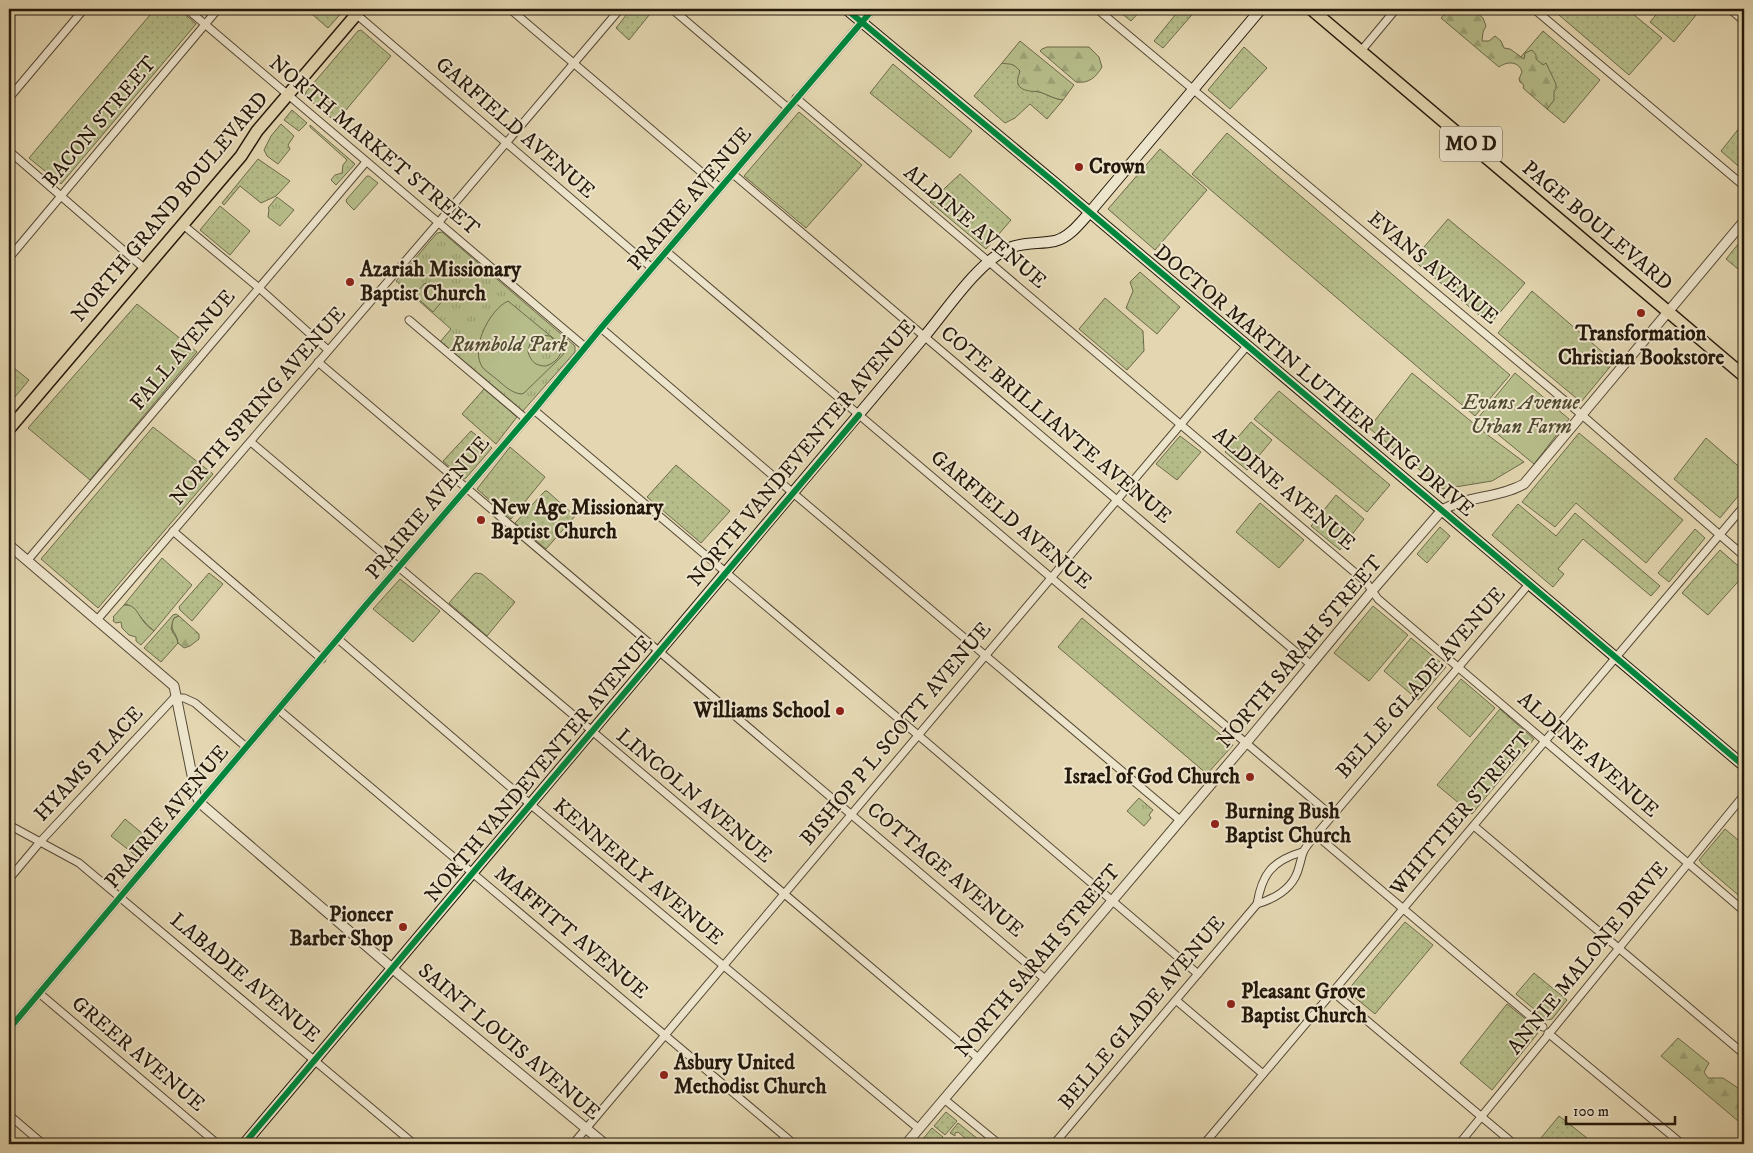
<svg xmlns="http://www.w3.org/2000/svg" width="1753" height="1153" font-family="'IM FELL DW Pica',serif">
	<defs>
		<pattern id="grass-dots" width="8" height="8" patternUnits="userSpaceOnUse" patternTransform="scale(1.25)"><rect width="8" height="8" fill="#b6bd8a"/><path d="M2 2h.1M6 6h.1" fill="none" stroke="#9ca276" stroke-width="1.8" stroke-linecap="round"/></pattern>
		<pattern id="forest-firs" width="22" height="20" patternUnits="userSpaceOnUse" patternTransform="scale(1.25)"><rect width="22" height="20" fill="#b6bd8a"/><path d="M5 1l3.5 6h-7zM16 11l3.5 6h-7z" fill="#9ca276"/></pattern>
		<pattern id="park-tufts" width="24" height="20" patternUnits="userSpaceOnUse" patternTransform="scale(1.25)"><rect width="24" height="20" fill="#b6bd8a"/><path d="M3 7l-1-3M5 7V3M7 7l1-3M15 17l-1-3M17 17v-4M19 17l1-3" fill="none" stroke="#9ca276"/></pattern>
	</defs>
	<rect width="100%" height="100%" fill="#e3d6b0"/>
	<filter id="stains"><feTurbulence type="fractalNoise" baseFrequency=".004" numOctaves="4"/><feColorMatrix values="0 0 0 0 .2 0 0 0 0 .09 0 0 0 0 .02 0 0 0 .5 -.17"/></filter>
	<radialGradient id="worn" r=".72"><stop offset=".6" stop-color="#630" stop-opacity="0"/><stop offset="1" stop-color="#630" stop-opacity=".3"/></radialGradient>
	<g fill="url(#grass-dots)" stroke="#6d6a4a">
		<polygon points="155,9 179,9 196,24 61,184 29,158"/>
		<polygon points="306,9 345,9 328,28"/>
		<polygon points="631,9 654,9 629,40 616,28"/>
		<polygon points="1116,9 1142,9 1131,21"/>
		<polygon points="1180,9 1197,9 1163,48 1154,41"/>
		<polygon points="1552,9 1627,9 1662,38 1629,75"/>
		<polygon points="1661,9 1701,9 1674,42 1650,22"/>
		<polygon points="361,30 391,56 336,122 305,96 306,92 358,31"/>
		<polygon points="1543,31 1600,80 1564,123 1547,109 1520,58"/>
		<polygon points="1244,47 1267,68 1230,109 1208,90"/>
		<path d="M1008 62 1015 66 1020 71 1018 85C1026 91 1034 90 1043 93 1050 96 1055 99 1063 100L1047 119 1030 104 1015 118 1005 123 974 96 1002 63Z"/>
		<polygon points="893,64 972,131 950,158 870,93"/>
		<polygon points="292,110 307,123 299,131 284,120"/>
		<polygon points="799,112 862,165 806,228 744,176"/>
		<polygon points="1744,122 1744,171 1721,151"/>
		<polygon points="281,124 294,136 288,145 290,149 278,164 267,156 264,150 271,136"/>
		<polygon points="310,125 355,164 336,185 331,180 335,175 342,173 343,165 347,160 310,127"/>
		<polygon points="1227,133 1510,375 1475,416 1192,174"/>
		<polygon points="1160,149 1207,190 1155,250 1108,209"/>
		<polygon points="258,159 290,181 276,196 261,203 240,186 224,205 222,203"/>
		<polygon points="960,174 1011,220 986,249 930,202"/>
		<polygon points="220,206 250,231 230,255 200,230"/>
		<polygon points="1448,219 1525,283 1490,324 1413,260"/>
		<polygon points="1744,237 1744,274 1726,259"/>
		<polygon points="1140,272 1180,307 1157,334 1126,308 1133,291 1130,282"/>
		<polygon points="1532,291 1614,362 1581,402 1498,333"/>
		<polygon points="1105,298 1143,331 1144,351 1127,370 1079,329"/>
		<polygon points="137,304 197,352 90,480 28,428"/>
		<polygon points="9,364 29,380 9,404"/>
		<polygon points="1412,373 1489,436 1524,462 1492,481 1443,489 1369,428"/>
		<polygon points="484,389 517,417 496,444 462,414"/>
		<polygon points="1279,391 1390,485 1367,512 1254,419"/>
		<polygon points="1251,422 1272,440 1247,470 1225,452"/>
		<polygon points="153,427 213,474 98,608 41,559"/>
		<polygon points="471,431 492,448 466,478 464,479 443,461"/>
		<polygon points="1579,433 1683,520 1646,563 1576,503 1555,527 1522,502"/>
		<polygon points="1180,436 1201,452 1177,480 1156,464"/>
		<polygon points="1706,438 1744,471 1744,489 1720,518 1674,479"/>
		<polygon points="510,447 545,477 511,519 477,489"/>
		<polygon points="676,465 730,511 701,543 647,497"/>
		<polygon points="545,491 547,491 575,516 546,549 515,523"/>
		<polygon points="1336,495 1364,519 1340,550 1311,526"/>
		<polygon points="1260,503 1304,540 1279,568 1236,532"/>
		<polygon points="1518,504 1556,536 1575,513 1660,586 1651,596 1583,539 1558,569 1564,574 1553,587 1492,535"/>
		<polygon points="1440,527 1450,536 1427,563 1417,554"/>
		<polygon points="1695,529 1705,538 1669,582 1658,573"/>
		<polygon points="1720,550 1744,571 1744,575 1708,615 1682,593"/>
		<path d="M162 558 192 585 154 631C143 622 139 613 127 604L124 605Z"/>
		<polygon points="209,573 223,584 192,621 180,610 179,607"/>
		<polygon points="476,573 482,574 515,602 487,636 449,603 474,574"/>
		<polygon points="400,579 440,611 413,642 373,609"/>
		<polygon points="1373,606 1408,635 1369,681 1334,653"/>
		<polygon points="176,614 179,616 174,618 171,629 177,639 178,643 161,662 144,648 173,615"/>
		<polygon points="1082,618 1233,745 1207,774 1058,647"/>
		<polygon points="1411,638 1446,667 1418,700 1384,671"/>
		<polygon points="1461,679 1495,708 1470,737 1437,708"/>
		<polygon points="1500,709 1534,739 1472,814 1437,785"/>
		<polygon points="1725,829 1744,845 1744,900 1702,864 1699,860"/>
		<polygon points="1405,922 1433,945 1375,1014 1347,991"/>
		<polygon points="1534,973 1567,1000 1552,1019 1547,1020 1516,994"/>
		<polygon points="1507,1004 1539,1030 1537,1032 1538,1033 1492,1090 1460,1063"/>
		<polygon points="946,1112 957,1121 945,1135 934,1126"/>
		<polygon points="1559,1116 1587,1138 1583,1144 1536,1144"/>
		<polygon points="958,1123 984,1144 972,1144 958,1132 955,1133 955,1136 950,1133"/>
		<polygon points="932,1128 943,1137 939,1142 943,1144 928,1144 922,1140"/>
	</g>
	<g fill="url(#forest-firs)" stroke="#6d6a4a">
		<path d="M1458 9 1467 10 1472 9 1483 18 1486 26 1483 32 1482 41H1489L1495 36 1501 41 1504 48 1510 49 1524 59 1525 53 1532 50 1536 55V59L1543 65 1546 63 1556 84V89L1554 91V100L1548 108 1547 109 1523 88 1524 85 1520 82 1519 79 1522 72C1519 61 1507 61 1499 67L1441 18C1445 12 1453 14 1458 9Z"/>
		<path d="M1020 41 1074 85 1063 100C1054 99 1048 95 1040 92 1034 91 1025 92 1020 87 1016 83 1018 77 1020 71 1012 62 1011 65 1002 63Z"/>
		<path d="M1047 47H1089L1099 57 1102 67C1096 77 1089 84 1076 82L1040 51 1042 49Z"/>
		<path d="M179 616 199 634V639L190 646 184 648 178 643C177 631 168 632 174 618Z"/>
		<polygon points="1678,1038 1709,1063 1704,1072 1708,1078 1723,1078 1738,1088 1744,1096 1744,1126 1661,1056"/>
	</g>
	<g fill="url(#park-tufts)" stroke="#6d6a4a">
		<polygon points="277,197 294,210 280,226 268,217 269,209 268,208"/>
		<polygon points="442,232 575,346 575,352 522,412 440,342 451,329 396,281 437,233"/>
		<polygon points="1139,798 1153,810 1149,815 1151,818 1144,826 1127,811"/>
	</g>
	<g fill="#b6bd8a" stroke="#6d6a4a" fill-rule="evenodd">
		<polygon points="367,176 369,176 378,183 354,210 347,203 346,200"/>
		<polygon points="425,283 444,299 433,312 414,295"/>
		<path d="M508 301 564 347V353L561 357 524 393 521 394C513 393 507 388 501 383 496 378 488 373 483 368 469 350 489 310 508 301ZM540 335 550 336 561 348C562 357 554 363 546 366 536 366 531 362 528 352 529 344 532 338 540 335Z"/>
		<polygon points="1515,373 1569,419 1534,464 1478,418"/>
		<path d="M124 605C136 604 138 615 144 622 147 626 150 628 154 631L141 645 136 641V637L129 635 122 628 121 622 116 623 113 621 114 618 113 617Z"/>
		<polygon points="125,819 154,843 140,859 111,836"/>
	</g>
	<g fill="none" stroke-linecap="round" stroke-linejoin="round">
		<defs>
			<g id="minor">
				<polyline points="187,9 585,347"/>
				<polyline points="510,9 720,188"/>
				<polyline points="672,9 788,108"/>
				<polyline points="1097,9 1582,415 1744,556"/>
				<polyline points="1534,9 1744,186"/>
				<polyline points="1730,9 1744,21"/>
				<polyline points="356,14 652,268"/>
				<polyline points="1361,51 1396,9"/>
				<polyline points="9,98 84,9"/>
				<polyline points="796,98 1366,582 1378,599 1744,911"/>
				<polyline points="9,151 145,269"/>
				<polyline points="733,174 1310,664"/>
				<polyline points="182,224 259,288 328,350"/>
				<polyline points="667,252 1331,815"/>
				<polyline points="9,258 218,9"/>
				<polyline points="409,320 526,419"/>
				<polyline points="601,328 793,493 1181,821"/>
				<polyline points="318,362 1045,979"/>
				<polyline points="534,410 918,735 1198,974"/>
				<polyline points="251,442 978,1058"/>
				<polyline points="173,531 322,659"/>
				<polyline points="27,561 366,162"/>
				<polyline points="97,620 438,223 620,9"/>
				<polyline points="338,639 530,804 919,1129"/>
				<polyline points="279,710 794,1144"/>
				<polyline points="9,825 79,863 414,1144"/>
				<polyline points="1474,826 1744,1054"/>
				<polyline points="1316,835 1543,1027"/>
				<polyline points="9,879 40,842 174,698 184,698 195,703 246,747"/>
				<path d="M1257 904C1262 874 1272 861 1302 852"/>
				<polyline points="39,993 214,1141"/>
				<polyline points="1340,998 1514,1144"/>
				<polyline points="1177,1001 1263,1074"/>
				<polyline points="9,1029 366,605 534,410 601,328 873,9"/>
				<polyline points="1548,1033 1682,1144"/>
				<polyline points="944,1099 999,1144"/>
				<polyline points="9,1115 43,1144"/>
				<polyline points="573,1144 1247,346"/>
				<path d="M1054 1144 1257 904C1277 898 1294 888 1299 867 1303 854 1301 853 1310 842L1529 584"/>
				<polyline points="1204,1144 1744,506"/>
				<polyline points="1459,1144 1744,795"/>
			</g>
			<g id="tertiary">
				<polyline points="9,545 174,686 196,795 200,803 399,974 605,1144"/>
				<path d="M906 1144 1246 743 1372 591 1442 510C1467 496 1499 498 1524 484L1744 221"/>
			</g>
			<g id="secondary">
				<polyline points="846,9 1054,182 1744,766"/>
				<path d="M244 1144 924 337C946 311 978 262 1009 248 1023 242 1040 244 1055 241 1070 237 1080 223 1090 212L1261 9"/>
			</g>
			<g id="primary">
				<polyline points="1311,9 1744,376"/>
				<polyline points="9,429 241,156 257,131 361,9"/>
			</g>
		</defs>
		<use href="#minor" stroke="#544834" stroke-width="9"/>
		<use href="#tertiary" stroke="#544834" stroke-width="11"/>
		<use href="#secondary" stroke="#24180a" stroke-width="12"/>
		<use href="#primary" stroke="#24180a" stroke-width="14"/>
		<use href="#minor" stroke="#ede4cc" stroke-width="7"/>
		<use href="#tertiary" stroke="#ede4cc" stroke-width="9"/>
		<use href="#secondary" stroke="#ede4cc" stroke-width="10"/>
		<use href="#primary" stroke="#e3d6b0" stroke-width="11"/>
		<defs>
			<g id="cycleway">
				<polyline points="846,9 1054,182 1744,766"/>
				<polyline points="9,1029 366,605 534,410 601,328 873,9"/>
				<polyline points="244,1144 859,415"/>
			</g>
		</defs>
		<use href="#cycleway" stroke="#ede4cc" stroke-width="9"/>
		<use href="#cycleway" stroke="#00873e" stroke-width="6"/>
	</g>
	<g fill="#8f2418" stroke="#ede4cc" stroke-width="2">
		<circle cx="1079" cy="167" r="5"/>
		<circle cx="350" cy="282" r="5"/>
		<circle cx="1641" cy="313" r="5"/>
		<circle cx="481" cy="520" r="5"/>
		<circle cx="840" cy="711" r="5"/>
		<circle cx="1250" cy="777" r="5"/>
		<circle cx="1215" cy="824" r="5"/>
		<circle cx="403" cy="927" r="5"/>
		<circle cx="1231" cy="1004" r="5"/>
		<circle cx="664" cy="1075" r="5"/>
	</g>
	<g text-anchor="middle" dominant-baseline="central" stroke-width="4" stroke-linejoin="round" paint-order="stroke">
		<rect fill="#ede4cc" stroke="#605544" stroke-width="1" x="1440" y="126.5" width="62" height="35" rx="4"/>
		<g font-size="20" font-weight="bold" fill="#24180a">
			<text x="1471" y="144">MO D</text>
		</g>
		<g font-size="21" fill="#24180a" stroke="#ede4cc">
			<text transform="translate(100 122) rotate(-50)">BACON STREET</text>
			<text transform="translate(515 128) rotate(41)">GARFIELD AVENUE</text>
			<text transform="translate(374 146) rotate(40)">NORTH MARKET STREET</text>
			<text transform="translate(690 199) rotate(-50)">PRAIRIE AVENUE</text>
			<text transform="translate(170 207) rotate(-50)">NORTH GRAND BOULEVARD</text>
			<text transform="translate(1597 226) rotate(40)">PAGE BOULEVARD</text>
			<text transform="translate(975 227) rotate(40)">ALDINE AVENUE</text>
			<text transform="translate(1433 268) rotate(40)">EVANS AVENUE</text>
			<text transform="translate(183 350) rotate(-50)">FALL AVENUE</text>
			<text transform="translate(1314 381) rotate(40)">DOCTOR MARTIN LUTHER KING DRIVE</text>
			<text transform="translate(258 406) rotate(-49)">NORTH SPRING AVENUE</text>
			<text transform="translate(1056 425) rotate(40)">COTE BRILLIANTE AVENUE</text>
			<text transform="translate(802 453) rotate(-50)">NORTH VANDEVENTER AVENUE</text>
			<text transform="translate(1284 489) rotate(40)">ALDINE AVENUE</text>
			<text transform="translate(428 508) rotate(-50)">PRAIRIE AVENUE</text>
			<text transform="translate(1011 520) rotate(40)">GARFIELD AVENUE</text>
			<text transform="translate(1300 652) rotate(-50)">NORTH SARAH STREET</text>
			<text transform="translate(1421 683) rotate(-49)">BELLE GLADE AVENUE</text>
			<text transform="translate(896 734) rotate(-50)">BISHOP P L SCOTT AVENUE</text>
			<text transform="translate(1588 755) rotate(41)">ALDINE AVENUE</text>
			<text transform="translate(89 764) rotate(-47)">HYAMS PLACE</text>
			<text transform="translate(539 769) rotate(-50)">NORTH VANDEVENTER AVENUE</text>
			<text transform="translate(694 796) rotate(40)">LINCOLN AVENUE</text>
			<text transform="translate(1461 814) rotate(-50)">WHITTIER STREET</text>
			<text transform="translate(167 817) rotate(-50)">PRAIRIE AVENUE</text>
			<text transform="translate(945 870) rotate(40)">COTTAGE AVENUE</text>
			<text transform="translate(638 872) rotate(40)">KENNERLY AVENUE</text>
			<text transform="translate(571 933) rotate(40)">MAFFITT AVENUE</text>
			<text transform="translate(1588 958) rotate(-51)">ANNIE MALONE DRIVE</text>
			<text transform="translate(1038 961) rotate(-50)">NORTH SARAH STREET</text>
			<text transform="translate(245 978) rotate(40)">LABADIE AVENUE</text>
			<text transform="translate(1142 1013) rotate(-50)">BELLE GLADE AVENUE</text>
			<text transform="translate(509 1042) rotate(40)">SAINT LOUIS AVENUE</text>
			<text transform="translate(138 1054) rotate(40)">GREER AVENUE</text>
		</g>
		<g font-size="21" font-weight="bold" fill="#24180a" stroke="#ede4cc" text-anchor="start">
			<text x="1089" y="167">Crown</text>
			<text x="360" y="270">Azariah Missionary<tspan x="360" dy="24">Baptist Church</tspan></text>
			<text x="1641" y="334" text-anchor="middle">Transformation<tspan x="1641" dy="24">Christian Bookstore</tspan></text>
			<text x="491" y="508">New Age Missionary<tspan x="491" dy="24">Baptist Church</tspan></text>
			<text x="830" y="711" text-anchor="end">Williams School</text>
			<text x="1240" y="777" text-anchor="end">Israel of God Church</text>
			<text x="1225" y="812">Burning Bush<tspan x="1225" dy="24">Baptist Church</tspan></text>
			<text x="393" y="915" text-anchor="end">Pioneer<tspan x="393" dy="24">Barber Shop</tspan></text>
			<text x="1241" y="992">Pleasant Grove<tspan x="1241" dy="24">Baptist Church</tspan></text>
			<text x="674" y="1063">Asbury United<tspan x="674" dy="24">Methodist Church</tspan></text>
		</g>
		<g font-size="21" font-style="italic" fill="#504a30" stroke="#ede4cc">
			<text x="509" y="345">Rumbold Park</text>
			<text x="1521" y="403">Evans Avenue<tspan x="1521" dy="24">Urban Farm</tspan></text>
		</g>
	</g>
	<rect width="1753" height="1153" fill="none" stroke="#e3d6b0" stroke-width="30"/>
	<rect x="10" y="10" width="1733" height="1133" fill="none" stroke="#24180a" stroke-width="2.5"/>
	<rect x="15" y="15" width="1723" height="1123" fill="none" stroke="#24180a"/>
	<path d="M1566 1116v8h109v-8" fill="none" stroke="#24180a" stroke-width="2.5"/>
	<text x="1573" y="1116" font-size="15" fill="#24180a" stroke="#ede4cc" stroke-width="4" paint-order="stroke">100 m</text>
	<rect width="100%" height="100%" filter="url(#stains)"/>
	<rect width="100%" height="100%" fill="url(#worn)"/>
</svg>
